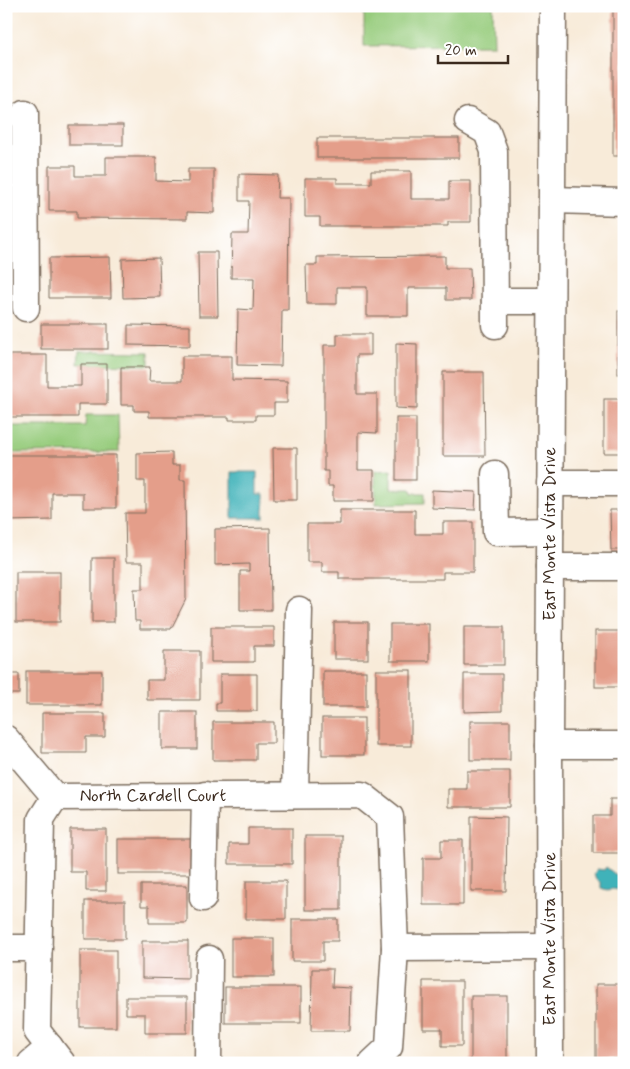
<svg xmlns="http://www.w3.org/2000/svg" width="630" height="1069" font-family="Mynerve,sans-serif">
	<rect width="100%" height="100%" fill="#fff"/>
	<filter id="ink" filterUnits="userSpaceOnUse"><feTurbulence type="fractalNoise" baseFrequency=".02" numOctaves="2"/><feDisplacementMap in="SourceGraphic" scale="10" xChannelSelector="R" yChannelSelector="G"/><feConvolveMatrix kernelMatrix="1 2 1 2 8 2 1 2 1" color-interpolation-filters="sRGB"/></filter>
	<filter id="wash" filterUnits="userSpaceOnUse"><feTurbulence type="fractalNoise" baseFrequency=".0096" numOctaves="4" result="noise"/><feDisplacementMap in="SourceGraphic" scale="20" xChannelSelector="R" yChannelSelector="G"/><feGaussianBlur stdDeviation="1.12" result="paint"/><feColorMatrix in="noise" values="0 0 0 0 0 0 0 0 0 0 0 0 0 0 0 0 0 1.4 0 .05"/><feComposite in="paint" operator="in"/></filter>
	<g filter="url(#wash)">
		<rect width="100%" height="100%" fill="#f8ebd9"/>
		<g fill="#97cc7d" stroke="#697b4e">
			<polygon points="364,6 493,6 494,45 364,46"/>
			<polygon points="79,351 149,352 149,365 78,364"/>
			<polygon points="86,415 118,415 119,452 6,453 6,426 85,426"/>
			<polygon points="391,470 391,489 411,489 412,493 425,493 425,503 376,504 375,471"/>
		</g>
		<g fill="#41b2b9" stroke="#3e6e6c">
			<polygon points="232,472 257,472 257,494 264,494 264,518 232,518"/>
			<polygon points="606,867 615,874 624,876 624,891 613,889 607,890 601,888 601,883 596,879 594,874 597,869 604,870"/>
		</g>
		<g id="blocks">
			<g fill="#e49e8a">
				<rect x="613" y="6" width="11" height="150"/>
				<rect x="69" y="125" width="54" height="20"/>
				<rect x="317" y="138" width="142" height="20"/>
				<polygon points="106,157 156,157 156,181 188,182 188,169 214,169 214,213 187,212 187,219 77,218 77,211 49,211 49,166 75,166 75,176 106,176"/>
				<polygon points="371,171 411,171 411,199 449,199 449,181 471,181 471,222 448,222 448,226 320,226 320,217 305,217 305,178 337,178 337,183 371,183"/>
				<polygon points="239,174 278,175 277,198 289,198 288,310 282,310 281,366 237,365 238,309 253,310 254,278 231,278 232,234 248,234 249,201 239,201"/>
				<polygon points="620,217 624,217 624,253 622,252"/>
				<polygon points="198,252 217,252 218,316 199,316"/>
				<polygon points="445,256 445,268 470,268 471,300 446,300 446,288 408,288 408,316 367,316 367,287 337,287 337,304 307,304 306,265 317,265 317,257"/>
				<polygon points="110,257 111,298 49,298 49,258"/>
				<polygon points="159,258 160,297 123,298 122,259"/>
				<rect x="618" y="311" width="6" height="63"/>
				<rect x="41" y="324" width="67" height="25"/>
				<polygon points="128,325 190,326 190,346 128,345"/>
				<polygon points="337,334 371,334 371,355 357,355 357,394 377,394 377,433 358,432 358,470 374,470 374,501 333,501 333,486 328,486 328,471 324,471 324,345 337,345"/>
				<polygon points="396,343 417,344 417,409 396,408"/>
				<polygon points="6,355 47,355 47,386 81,386 81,364 107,364 107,404 78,404 78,417 6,417"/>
				<polygon points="182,356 232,356 232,380 287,381 287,403 274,403 274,415 256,415 256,420 229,420 229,417 149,417 149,411 134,411 134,405 121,405 121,367 150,367 149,381 182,381"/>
				<polygon points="443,372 484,372 485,456 443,456"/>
				<rect x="604" y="399" width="20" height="54"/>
				<rect x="396" y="418" width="20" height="62"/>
				<polygon points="273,448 297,448 297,500 274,500"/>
				<polygon points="172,452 172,465 180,465 180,480 185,480 186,599 171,629 140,629 140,621 135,621 134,589 143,589 143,562 126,562 125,513 145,513 145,481 137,481 137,453"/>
				<polygon points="6,455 116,455 116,508 83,508 83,493 52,493 52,520 7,521"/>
				<polygon points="432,490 476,492 475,510 432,508"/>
				<polygon points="340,510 415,510 415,534 443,534 443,522 473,522 473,572 443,572 443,579 339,579 339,572 322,572 322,562 307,562 307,524 340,524"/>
				<polygon points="610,510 624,510 624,550 611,550"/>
				<polygon points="270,528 271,610 240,610 240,571 249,571 249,564 215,565 215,529"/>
				<rect x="92" y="558" width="22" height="64"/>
				<rect x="16" y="572" width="44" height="50"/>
				<rect x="334" y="622" width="34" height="37"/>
				<rect x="390" y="624" width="39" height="37"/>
				<polygon points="211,627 274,627 274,646 254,646 254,662 211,662"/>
				<rect x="464" y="627" width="40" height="38"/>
				<rect x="595" y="631" width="29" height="56"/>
				<polygon points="164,651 200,651 200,700 147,700 147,680 164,680"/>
				<rect x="376" y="670" width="35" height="76"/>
				<rect x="26" y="671" width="76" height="34"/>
				<rect x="323" y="671" width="43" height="36"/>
				<rect x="6" y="674" width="13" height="20"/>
				<polygon points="220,674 257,674 257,711 216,711 216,703 220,703"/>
				<polygon points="464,674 502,674 502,711 464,712"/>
				<rect x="162" y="712" width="35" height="37"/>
				<polygon points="42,713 105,713 105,737 86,737 86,753 42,753"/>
				<rect x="322" y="718" width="42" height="37"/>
				<rect x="470" y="721" width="40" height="39"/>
				<polygon points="213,722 274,722 274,743 256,743 256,760 213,760"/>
				<polygon points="467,771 510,771 510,807 448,807 448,789 467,789"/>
				<polygon points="610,799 624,799 624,853 593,853 593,816 610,816"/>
				<polygon points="471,816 507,817 506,891 471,891"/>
				<polygon points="248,828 292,828 292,864 229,864 229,844 248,844"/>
				<polygon points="70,829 106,829 106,891 86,891 86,872 70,872"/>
				<rect x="305" y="836" width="36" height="74"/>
				<rect x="118" y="839" width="75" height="35"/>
				<polygon points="441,840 463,840 463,905 423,905 423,858 441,858"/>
				<rect x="246" y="881" width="40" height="38"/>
				<polygon points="141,885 187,885 187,923 149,923 149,906 141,906"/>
				<rect x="85" y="901" width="40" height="38"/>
				<polygon points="292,919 338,919 338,941 323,941 323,961 292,961"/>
				<rect x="231" y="938" width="43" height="39"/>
				<polygon points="142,941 188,941 188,979 142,978"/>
				<rect x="80" y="950" width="36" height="77"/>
				<polygon points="312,969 333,969 332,987 351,988 350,1031 311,1031"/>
				<polygon points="423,981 462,981 462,1046 442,1046 442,1029 423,1029"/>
				<rect x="596" y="984" width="28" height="75"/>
				<rect x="225" y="987" width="76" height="36"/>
				<rect x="471" y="996" width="36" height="67"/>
				<polygon points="126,997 187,997 187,1033 145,1033 145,1014 126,1014"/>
			</g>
		</g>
	</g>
	<g filter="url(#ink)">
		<use href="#blocks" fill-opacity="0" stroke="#7d6e5f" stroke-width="1"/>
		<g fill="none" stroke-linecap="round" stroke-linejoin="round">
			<defs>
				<g id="minor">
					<polyline points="25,113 26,308"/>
					<polyline points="468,121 487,132 494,151 495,325"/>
					<polyline points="552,200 624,202"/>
					<polyline points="495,301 551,301"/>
					<polyline points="495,474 496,532 550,531"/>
					<polyline points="550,483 624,483"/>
					<polyline points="550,567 624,567"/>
					<polyline points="6,739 55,797"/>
					<polyline points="549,745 624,745"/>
					<polyline points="295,795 299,610"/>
					<polyline points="203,898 205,795"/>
					<polyline points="6,948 39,948"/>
					<polyline points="395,948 549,947"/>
					<polyline points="31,1063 50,1047"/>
					<polyline points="62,1063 37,1031 41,819 55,797 362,795 390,817 395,948 389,1047 372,1063"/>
					<polyline points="208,1063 209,959"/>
					<polyline points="550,1063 549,745 553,6"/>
				</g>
			</defs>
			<use href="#minor" stroke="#7d6e5f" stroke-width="29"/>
			<use href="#minor" stroke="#fff" stroke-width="26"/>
		</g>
	</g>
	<g text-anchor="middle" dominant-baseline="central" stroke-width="4" stroke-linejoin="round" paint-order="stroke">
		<g font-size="18" fill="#3b2a1e" stroke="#fff">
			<text transform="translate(550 534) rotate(-90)">East Monte Vista Drive</text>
			<text x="153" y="796">North Cardell Court</text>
			<text transform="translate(550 939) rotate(-90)">East Monte Vista Drive</text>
		</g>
	</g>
	<rect width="630" height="1069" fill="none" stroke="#fff" stroke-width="25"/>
	<path d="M438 55v8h70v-8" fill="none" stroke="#3b2a1e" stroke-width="2.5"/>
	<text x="445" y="55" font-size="15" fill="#3b2a1e" stroke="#ffffff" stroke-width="4" paint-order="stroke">20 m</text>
</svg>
